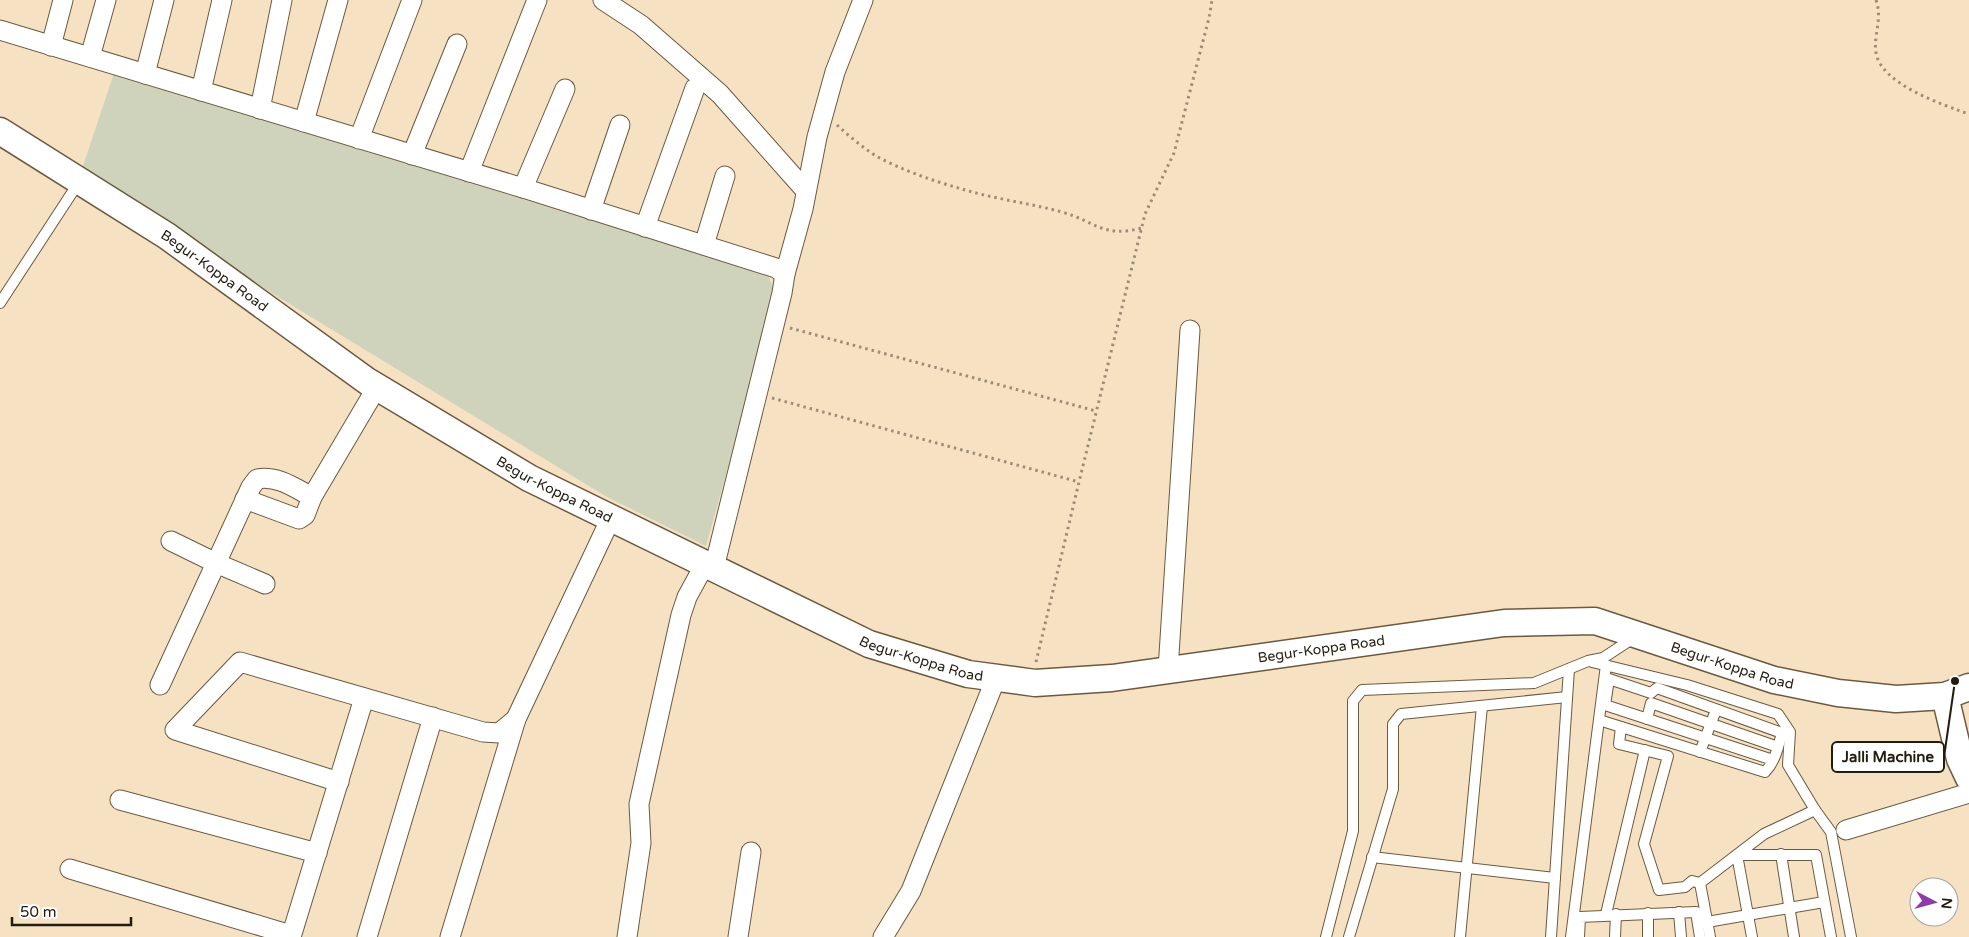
<svg xmlns="http://www.w3.org/2000/svg" width="1969" height="937" font-family="'Varela Round',sans-serif">
	<rect width="100%" height="100%" fill="#f6e1c3"/>
	<polygon fill="#d0d3bb" points="114,73 768,275 776,295 706,546 607,497 270,292 82,169"/>
	<g fill="none" stroke-linecap="round" stroke-linejoin="round">
		<defs>
			<g id="lane">
				<polyline points="0,303 79,182"/>
				<polyline points="1592,662 1687,685 1778,714 1790,732 1788,765 1815,810 1831,832 1851,937"/>
				<polyline points="1647,719 1651,703 1778,747"/>
				<path d="M1599 720 1765 772C1775 762 1778 747 1782 733L1657 688 1651 693 1609 679 1605 705 1773 760"/>
				<polyline points="1621,727 1619,744 1668,756 1644,844 1659,890 1685,887 1692,881 1700,883"/>
				<polyline points="1700,752 1716,710"/>
				<polyline points="1781,854 1794,937"/>
				<polyline points="1372,857 1555,878"/>
				<polyline points="1679,912 1681,937"/>
				<polyline points="1606,914 1645,750"/>
				<polyline points="1707,922 1824,902"/>
				<polyline points="1326,937 1353,831 1353,701 1362,690 1534,683 1588,661 1603,658 1635,637"/>
				<polyline points="1349,937 1393,789 1393,724 1401,714 1567,697"/>
				<polyline points="1460,937 1482,706"/>
				<polyline points="1551,937 1569,669"/>
				<polyline points="1571,937 1606,665"/>
				<polyline points="1579,937 1580,917 1696,912 1700,937"/>
				<polyline points="1615,937 1616,914"/>
				<polyline points="1648,937 1648,913"/>
				<polyline points="1710,937 1700,883 1764,834 1815,810"/>
				<polyline points="1752,937 1737,855 1816,855 1831,937"/>
			</g>
			<g id="street">
				<polyline points="603,0 641,25 720,94 806,191"/>
				<polyline points="0,30 523,188 776,268 785,274"/>
				<polyline points="51,46 63,0"/>
				<polyline points="90,57 106,0"/>
				<polyline points="145,74 164,0"/>
				<polyline points="201,91 222,0"/>
				<polyline points="260,109 282,0"/>
				<polyline points="304,122 338,0"/>
				<polyline points="359,139 412,0"/>
				<polyline points="412,155 457,44"/>
				<polyline points="469,172 537,0"/>
				<polyline points="523,188 565,89"/>
				<polyline points="591,210 620,125"/>
				<polyline points="645,227 695,88"/>
				<polyline points="704,245 725,176"/>
				<polyline points="245,499 299,519 305,515 312,497 377,387"/>
				<polyline points="171,541 216,563 265,584"/>
				<polyline points="714,568 782,293 785,274 803,209 817,137 835,72 863,0"/>
				<polyline points="1168,670 1190,330"/>
				<path d="M160 685 251 487 257 479C277 475 295 488 312 497"/>
				<polyline points="339,782 175,730 240,662 483,732 499,733 516,719"/>
				<polyline points="120,800 317,853"/>
				<polyline points="1846,830 1969,793"/>
				<polyline points="70,869 291,935"/>
				<polyline points="291,937 364,698"/>
				<polyline points="367,937 433,717"/>
				<polyline points="450,937 516,719 611,518"/>
				<polyline points="627,937 641,843 639,804 681,615 687,597 705,564"/>
				<polyline points="738,937 751,852"/>
				<polyline points="883,937 911,891 996,678"/>
			</g>
			<g id="secondary">
				<path id="s1" d="M0 131 167 236 367 381 529 478 869 644 968 674 1035 683 1112 678 1504 623 1595 621 1774 680 1838 693 1896 699 1945 696 1969 687"/>
				<polyline points="1945,696 1960,759 1969,778"/>
			</g>
		</defs>
		<use href="#lane" stroke="#6c5a3f" stroke-width="12"/>
		<use href="#street" stroke="#6c5a3f" stroke-width="21"/>
		<use href="#secondary" stroke="#6c5a3f" stroke-width="29"/>
		<g stroke="#9c8d77" stroke-width="3" stroke-dasharray="2.5 4" stroke-linecap="butt">
			<path d="M1876 0C1883 20 1873 34 1876 53 1881 84 1943 105 1969 114"/>
			<path d="M837 125C849 136 862 147 876 156 902 170 933 181 962 189 994 199 1029 203 1062 212 1097 222 1102 238 1142 228"/>
			<polyline points="790,328 1096,411"/>
			<polyline points="772,398 1079,482"/>
			<polyline points="1036,662 1079,482 1145,214 1174,153 1209,18 1212,0"/>
		</g>
		<use href="#lane" stroke="#fff" stroke-width="10"/>
		<use href="#street" stroke="#fff" stroke-width="19"/>
		<use href="#secondary" stroke="#fff" stroke-width="26"/>
	</g>
	<g text-anchor="middle" dominant-baseline="central" stroke-width="5" stroke-linejoin="round" paint-order="stroke">
		<g font-size="14" fill="#231c11" stroke="#fff">
			<text stroke="none"><textPath href="#s1" startOffset="256">Begur-Koppa Road</textPath></text>
			<text stroke="none"><textPath href="#s1" startOffset="661">Begur-Koppa Road</textPath></text>
			<text stroke="none"><textPath href="#s1" startOffset="1471">Begur-Koppa Road</textPath></text>
			<text stroke="none"><textPath href="#s1" startOffset="1066">Begur-Koppa Road</textPath></text>
			<text stroke="none"><textPath href="#s1" startOffset="1891">Begur-Koppa Road</textPath></text>
		</g>
	</g>
	<path fill="none" stroke="#231c11" stroke-width="2" d="M1955 681L1944 757"/>
	<circle fill="#231c11" stroke="#fff" stroke-width="2" cx="1955" cy="681" r="5"/>
	<rect fill="#fff" stroke="#231c11" stroke-width="2" x="1832" y="742" width="112" height="30" rx="5"/>
	<g font-size="15" text-anchor="middle" font-weight="bold" fill="#231c11">
		<text x="1888" y="762">Jalli Machine</text>
	</g>
	<g transform="translate(1934 902) rotate(96)"><circle r="24" fill="#ffffff" stroke="#a7a4a0"/>
	<path d="M0-4L9 19L0 12L-9 19Z" fill="#8e3caa"/>
	<text y="-8" font-size="14" font-weight="bold" text-anchor="middle" fill="#231c11">N</text>
	</g>
	<path d="M12 917v8h119v-8" fill="none" stroke="#231c11" stroke-width="2.5"/>
	<text x="20" y="917" font-size="15" fill="#231c11" stroke="#ffffff" stroke-width="4" paint-order="stroke">50 m</text>
</svg>
